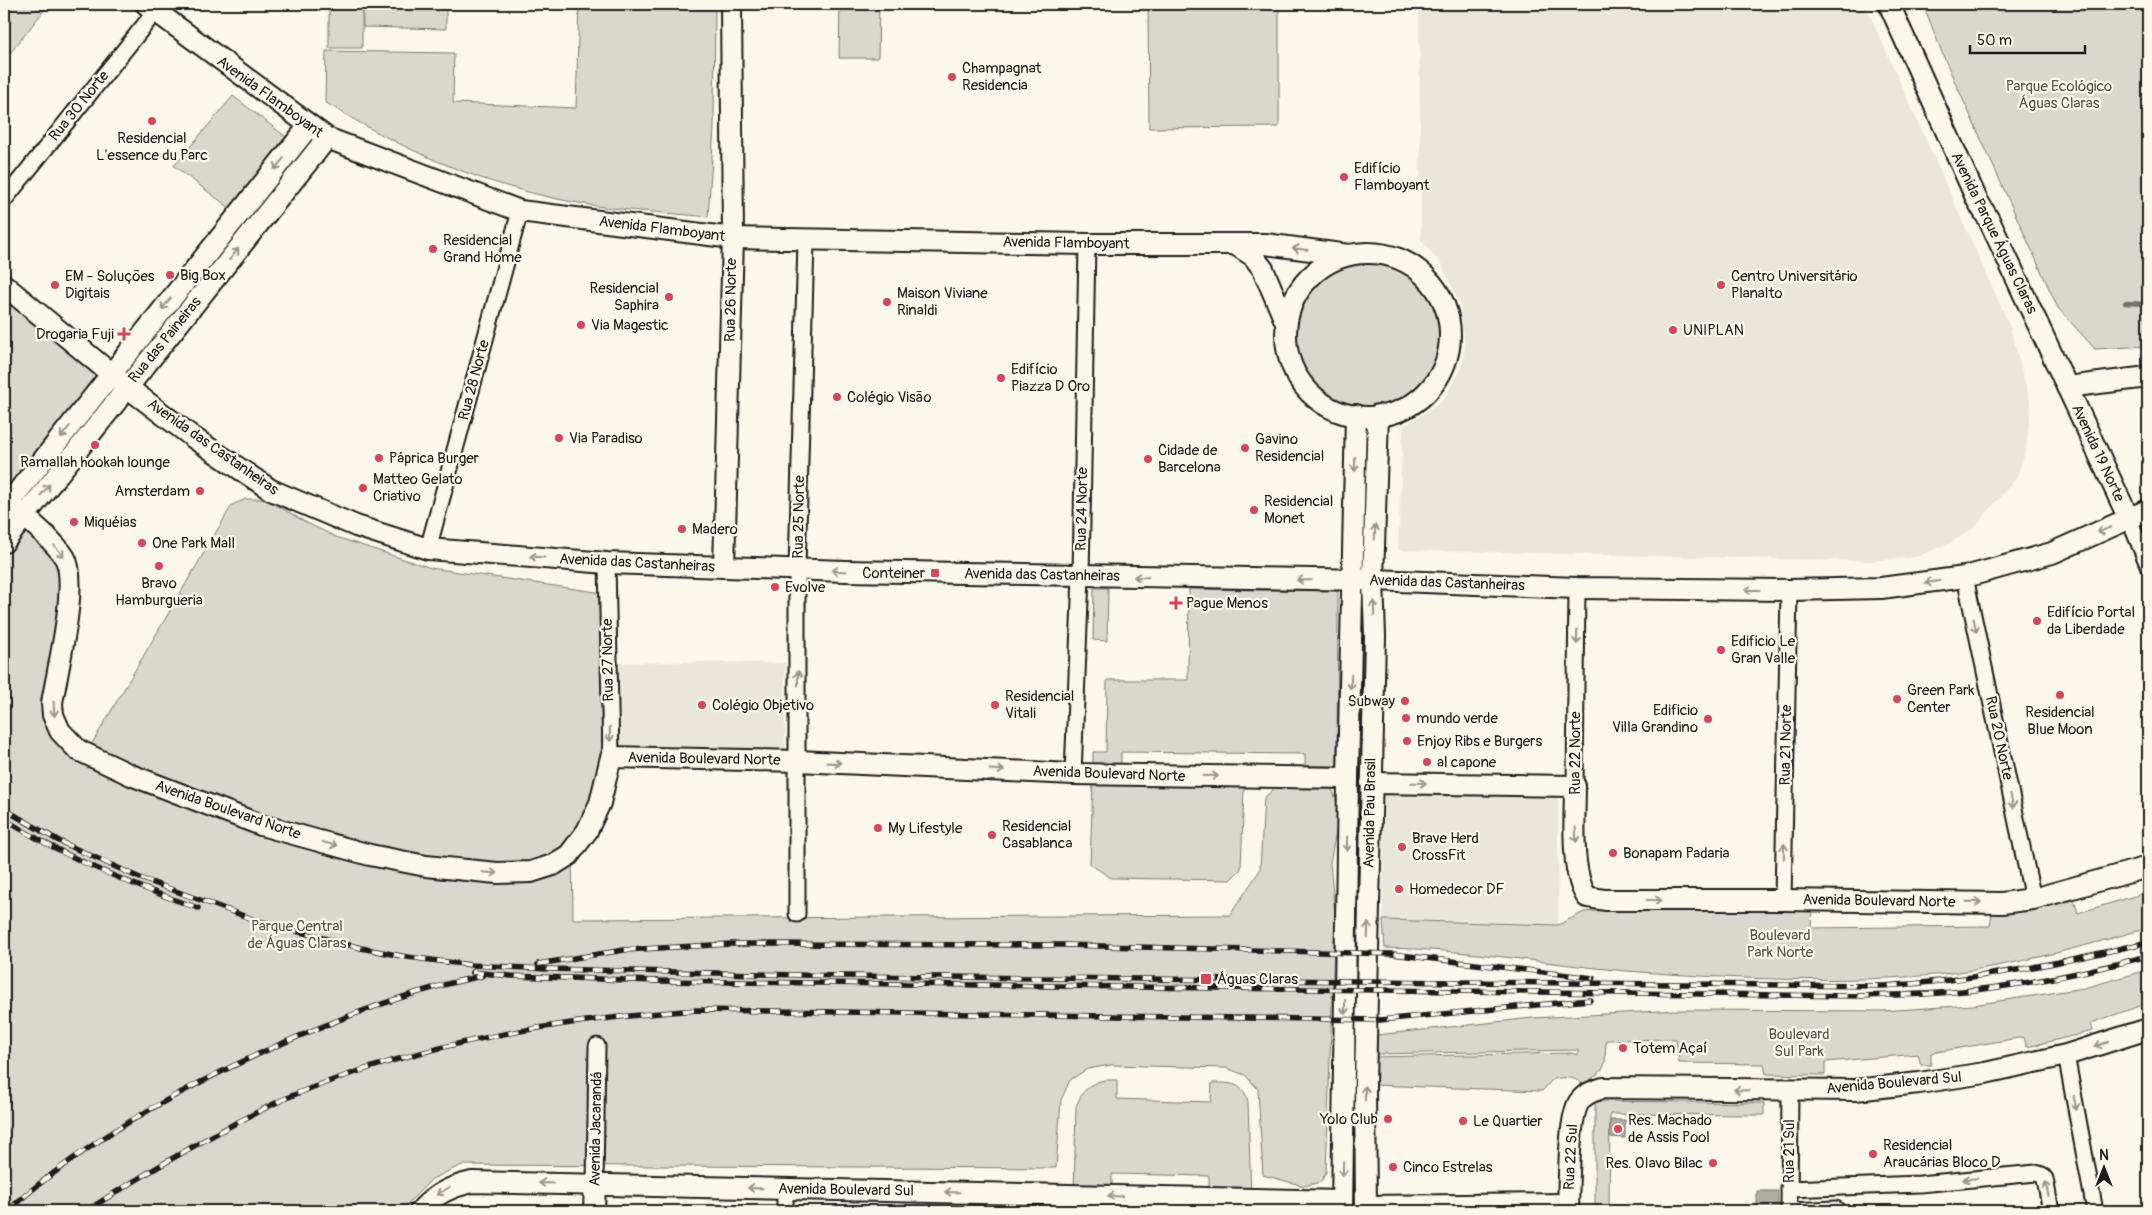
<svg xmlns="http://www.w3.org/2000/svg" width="2152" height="1215" font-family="Pangolin,sans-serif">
	<rect width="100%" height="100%" fill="#fbf7ec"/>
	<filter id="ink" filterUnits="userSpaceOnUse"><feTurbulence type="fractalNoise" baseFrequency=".02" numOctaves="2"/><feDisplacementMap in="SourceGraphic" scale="10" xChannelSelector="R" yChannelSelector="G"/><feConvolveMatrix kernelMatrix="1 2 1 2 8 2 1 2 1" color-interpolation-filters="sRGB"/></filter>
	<g filter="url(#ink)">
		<g fill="#eae6dc">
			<polygon points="1419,4 1865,4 2010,327 2031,404 2026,451 2016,478 1974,528 1948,544 1916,557 1873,561 1398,550 1403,426 1441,403 1461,369 1465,347 1460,305 1442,265 1421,240"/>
			<polygon points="690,662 785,663 785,749 619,745 619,663"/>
			<polygon points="1384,793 1558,795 1558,925 1383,920"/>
		</g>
		<g fill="#dad7ce" stroke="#7b7a75">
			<polygon points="4,4 49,4 4,61"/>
			<rect x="329" y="4" width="33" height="44"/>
			<polygon points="363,4 446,4 446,29 363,27"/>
			<path d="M579 4H715L714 128 708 217C664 212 617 211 573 202 481 185 404 151 325 102L326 51 454 53 453 103 576 108Z"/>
			<polygon points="840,4 879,4 878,58 839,58"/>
			<polygon points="1148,4 1279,4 1279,127 1149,128"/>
			<polygon points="1923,4 2148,4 2148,346 2095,349 2058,308 1945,60"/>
			<polygon points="233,96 290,140 235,212 174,166"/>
			<circle cx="1370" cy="335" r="78"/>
			<polygon points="4,289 105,370 4,497"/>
			<polygon points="4,499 64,570 47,719 53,739 80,764 232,505 246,499 266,499 305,522 336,537 431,568 603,593 601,780 572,848 573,919 1230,915 1260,870 1264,798 1280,783 1330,784 1340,810 1330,863 1335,914 1326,1172 1321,1182 1304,1186 1263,1175 1258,1089 1245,1075 1226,1068 1111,1065 1087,1069 1070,1080 1061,1100 1056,1168 462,1165 432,1179 400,1211 18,1211 4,1206"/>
			<polygon points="1094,588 1108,588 1107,641 1093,640"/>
			<polygon points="1189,589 1338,591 1337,766 1305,766 1305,754 1121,752 1121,764 1093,764 1093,752 1106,752 1107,680 1188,680"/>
			<polygon points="1093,782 1244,787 1241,869 1230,880 1111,878 1090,864"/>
			<path d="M2148 892V928C2081 947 2014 966 1944 974 1840 984 1732 979 1627 971 1546 964 1466 949 1385 948L1383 920 1558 925 1584 912 1608 910H1812L1811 928 1990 926 1992 912 2031 911 2074 900 2078 913Z"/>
			<path d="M2148 970V1003L2091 1023 2093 1031 2027 1047 2024 1037 1931 1053V1065H1921L1918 1054 1825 1062V1075L1766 1074 1764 1064 1679 1063 1676 1039 1606 1040C1604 1068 1610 1067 1583 1084 1573 1076 1565 1077 1553 1079L1542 1091 1371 1085 1372 1057 1571 1053 1578 1055V1050L1377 1054 1376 1035 1533 1018 1678 1010 1882 1011 1973 1005 2084 988Z"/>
			<path d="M1104 1080H1117V1099L1211 1102 1212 1083C1229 1083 1244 1082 1248 1102L1251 1199 1209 1198V1176L1112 1174V1195H1074L1076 1107C1082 1091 1088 1084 1104 1080Z"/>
			<polygon points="1595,1101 1764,1103 1764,1115 1610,1114 1609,1211 1595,1211"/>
		</g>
		<g fill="#afaca5" stroke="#74726e">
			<polygon points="1610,1120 1625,1120 1625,1138 1610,1137"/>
			<rect x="1757" y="1191" width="21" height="20"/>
		</g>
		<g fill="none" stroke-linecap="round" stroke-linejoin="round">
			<polyline stroke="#74726e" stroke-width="4.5" points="2125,303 2148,304"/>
			<defs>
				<g id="street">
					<polyline points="4,200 155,12"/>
					<polyline points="2129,519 2148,565"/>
					<polyline points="428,549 520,211"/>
					<polyline points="607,563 611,757"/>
					<polyline points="1965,577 2033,899"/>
					<polyline points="1073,774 1081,576 1087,244"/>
					<polyline points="1575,786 1577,588"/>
					<polyline points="1783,900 1789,590"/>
					<polyline points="797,914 797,569 806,241"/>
					<polyline points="2066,1055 2095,1211"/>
					<polyline points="595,1184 597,1046"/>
					<polyline points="1789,1189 1920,1184 2036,1173 2042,1175 2045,1179 2051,1211"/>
					<polyline points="785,1211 785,1189"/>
					<polyline points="1073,1211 1074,1195"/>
					<polyline points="1789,1211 1790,1090"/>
					<polyline points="1789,1211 1836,1209"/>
				</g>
				<g id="secondary">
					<polyline points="146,4 327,138 520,211 733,238 1087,244 1265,244 1349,255"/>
					<polyline points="1889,4 1977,200 1989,220 2129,519"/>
					<polyline points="1236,245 1253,256 1263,269 1286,323"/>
					<circle cx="1368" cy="335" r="82"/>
					<polyline points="4,285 127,387 194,438 271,490 356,526 428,549 607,563 845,571 1373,580 1577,588 1789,590 1881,588 1965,577 2052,553 2148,510"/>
					<polyline points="2067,387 2148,377"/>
					<path d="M4 500C19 511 56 542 65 558 79 583 57 672 52 703L53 715 60 731 78 750 131 775 261 825 370 855 426 866 497 873 531 872 553 865 569 855 587 831 600 803 611 757 798 761 1073 774 1348 778"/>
					<polyline points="4,509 309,126"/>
					<polyline points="4,542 327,138"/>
					<polyline points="724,567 733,238 731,4"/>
					<path d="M1371 783 1575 786C1575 816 1570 873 1587 897L1605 900H1783L2002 903 2033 899 2148 867"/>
					<polyline points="1366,1206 1568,1204"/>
					<path d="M420 1211C435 1194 450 1187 472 1182L1342 1201"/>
					<polyline points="594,1211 595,1184"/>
					<polyline points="1342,1211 1348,778 1356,415"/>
					<polyline points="1366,1211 1365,1085 1375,636 1373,580 1378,415"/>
					<path d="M1568 1211C1569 1188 1568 1119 1579 1102 1585 1093 1594 1091 1603 1088L1855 1090 1919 1083 1985 1073 2066 1055 2148 1029"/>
				</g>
			</defs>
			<use href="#street" stroke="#1c1c1c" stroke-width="19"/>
			<use href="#secondary" stroke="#1c1c1c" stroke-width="24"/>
			<use href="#street" stroke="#fbf7ec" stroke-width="15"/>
			<use href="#secondary" stroke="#fbf7ec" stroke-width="20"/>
			<defs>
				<g id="rail">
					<path d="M4 809 59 841 140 878 258 921 361 948 407 957 471 965 547 969 840 976 1883 986C1973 981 2061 963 2148 942"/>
					<path d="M4 819C64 857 131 885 198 908"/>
					<polyline points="538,964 624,950 731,944 1064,945 1392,954 1593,978"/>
					<path d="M472 972 511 976 656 981 1861 996C1891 995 1922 995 1952 992 2019 987 2084 973 2148 956"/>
					<path d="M7 1211C21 1199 36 1186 51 1175 129 1115 218 1070 309 1032 365 1009 422 988 482 976"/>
					<path d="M86 1211C135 1180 185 1150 236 1123 258 1112 279 1100 301 1092 431 1041 558 1020 697 1010L1380 1020 1590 1000"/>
				</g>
			</defs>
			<use href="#rail" stroke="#1c1c1c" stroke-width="5.5"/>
			<use href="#rail" stroke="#fbf7ec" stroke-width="4" stroke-dasharray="11" stroke-linecap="butt"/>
		</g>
		<defs><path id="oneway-shaft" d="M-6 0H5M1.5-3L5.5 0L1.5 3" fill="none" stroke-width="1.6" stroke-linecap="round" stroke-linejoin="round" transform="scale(1.25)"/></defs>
		<g stroke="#97948e">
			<use href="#oneway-shaft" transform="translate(279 164) rotate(129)"/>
			<use href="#oneway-shaft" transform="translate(1300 249) rotate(-173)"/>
			<use href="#oneway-shaft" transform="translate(234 254) rotate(-51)"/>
			<use href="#oneway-shaft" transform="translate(166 304) rotate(129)"/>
			<use href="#oneway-shaft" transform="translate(65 432) rotate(129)"/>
			<use href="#oneway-shaft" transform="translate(1355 464) rotate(91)"/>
			<use href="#oneway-shaft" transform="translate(45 490) rotate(-51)"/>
			<use href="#oneway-shaft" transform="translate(2104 530) rotate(157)"/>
			<use href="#oneway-shaft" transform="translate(1375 532) rotate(-88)"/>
			<use href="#oneway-shaft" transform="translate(59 551) rotate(49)"/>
			<use href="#oneway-shaft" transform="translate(537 557) rotate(-176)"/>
			<use href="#oneway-shaft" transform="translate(839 571) rotate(-177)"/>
			<use href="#oneway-shaft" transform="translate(1141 577) rotate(-179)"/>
			<use href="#oneway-shaft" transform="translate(1304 580) rotate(-179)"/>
			<use href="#oneway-shaft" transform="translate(1932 582) rotate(173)"/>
			<use href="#oneway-shaft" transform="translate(1752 590) rotate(-180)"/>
			<use href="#oneway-shaft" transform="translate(1374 608) rotate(-91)"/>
			<use href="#oneway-shaft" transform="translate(1975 625) rotate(78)"/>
			<use href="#oneway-shaft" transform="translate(1577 637) rotate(91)"/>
			<use href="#oneway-shaft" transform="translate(798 678) rotate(-90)"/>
			<use href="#oneway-shaft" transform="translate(1351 682) rotate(92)"/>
			<use href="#oneway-shaft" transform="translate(54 709) rotate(86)"/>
			<use href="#oneway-shaft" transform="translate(610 734) rotate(88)"/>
			<use href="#oneway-shaft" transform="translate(834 763) rotate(3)"/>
			<use href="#oneway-shaft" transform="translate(997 770) rotate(3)"/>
			<use href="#oneway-shaft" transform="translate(1211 776) rotate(1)"/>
			<use href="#oneway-shaft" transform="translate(1419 783) rotate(1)"/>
			<use href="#oneway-shaft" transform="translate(2012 801) rotate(78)"/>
			<use href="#oneway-shaft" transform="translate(1576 835) rotate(88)"/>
			<use href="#oneway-shaft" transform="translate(330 844) rotate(15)"/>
			<use href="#oneway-shaft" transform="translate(1347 844) rotate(91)"/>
			<use href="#oneway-shaft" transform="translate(1784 851) rotate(-89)"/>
			<use href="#oneway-shaft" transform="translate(490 873) rotate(5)"/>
			<use href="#oneway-shaft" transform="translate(1654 900)"/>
			<use href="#oneway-shaft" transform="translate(1974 902) rotate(1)"/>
			<use href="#oneway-shaft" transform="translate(1368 930) rotate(-89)"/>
			<use href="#oneway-shaft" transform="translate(1345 1007) rotate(91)"/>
			<use href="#oneway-shaft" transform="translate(2102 1044) rotate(162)"/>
			<use href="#oneway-shaft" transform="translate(1741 1090) rotate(-179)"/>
			<use href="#oneway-shaft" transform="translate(1365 1093) rotate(-90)"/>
			<use href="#oneway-shaft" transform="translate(2075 1103) rotate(79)"/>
			<use href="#oneway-shaft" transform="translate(1343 1169) rotate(91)"/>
			<use href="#oneway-shaft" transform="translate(1970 1179) rotate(175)"/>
			<use href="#oneway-shaft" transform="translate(546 1183) rotate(-179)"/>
			<use href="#oneway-shaft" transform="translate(755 1188) rotate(-179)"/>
			<use href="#oneway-shaft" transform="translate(2047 1189) rotate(-101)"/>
			<use href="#oneway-shaft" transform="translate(443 1191) rotate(150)"/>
			<use href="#oneway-shaft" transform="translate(952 1192) rotate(-179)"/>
			<use href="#oneway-shaft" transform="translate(1115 1196) rotate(-179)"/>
		</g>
	</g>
	<g fill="#d1495b" stroke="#fbf7ec" stroke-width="2">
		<circle cx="952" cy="77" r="5"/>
		<circle cx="152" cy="121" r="5"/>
		<circle cx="1344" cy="177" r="5"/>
		<circle cx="433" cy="249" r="5"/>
		<circle cx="170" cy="275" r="5"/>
		<circle cx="55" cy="285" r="5"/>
		<circle cx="1721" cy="285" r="5"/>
		<circle cx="669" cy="297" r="5"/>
		<circle cx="887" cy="302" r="5"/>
		<circle cx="581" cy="325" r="5"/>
		<circle cx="1673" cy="330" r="5"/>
		<path d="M121.5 326.5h5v5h5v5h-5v5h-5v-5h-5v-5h5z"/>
		<circle cx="1001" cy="378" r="5"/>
		<circle cx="837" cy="397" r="5"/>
		<circle cx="559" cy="438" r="5"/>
		<circle cx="95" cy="445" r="5"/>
		<circle cx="1245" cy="448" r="5"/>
		<circle cx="379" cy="458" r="5"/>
		<circle cx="1148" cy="459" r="5"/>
		<circle cx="363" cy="488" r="5"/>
		<circle cx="200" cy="491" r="5"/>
		<circle cx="1254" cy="510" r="5"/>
		<circle cx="74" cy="522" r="5"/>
		<circle cx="682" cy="529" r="5"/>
		<circle cx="142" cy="543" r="5"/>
		<circle cx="159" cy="566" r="5"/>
		<rect x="930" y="568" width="10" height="10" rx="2.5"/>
		<circle cx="775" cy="587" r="5"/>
		<path d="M1173.5 595.5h5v5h5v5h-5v5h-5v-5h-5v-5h5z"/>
		<circle cx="2037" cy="621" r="5"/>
		<circle cx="1721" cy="650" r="5"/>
		<circle cx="2060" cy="695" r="5"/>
		<circle cx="1897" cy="699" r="5"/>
		<circle cx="1405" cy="701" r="5"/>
		<circle cx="702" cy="705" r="5"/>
		<circle cx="995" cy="705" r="5"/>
		<circle cx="1406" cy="718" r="5"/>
		<circle cx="1708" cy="719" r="5"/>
		<circle cx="1407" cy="741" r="5"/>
		<circle cx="1427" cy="762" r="5"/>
		<circle cx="878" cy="828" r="5"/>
		<circle cx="992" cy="835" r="5"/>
		<circle cx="1402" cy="847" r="5"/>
		<circle cx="1613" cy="853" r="5"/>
		<circle cx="1399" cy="889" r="5"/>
		<rect x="1200" y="973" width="12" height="12" rx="2.5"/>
		<circle cx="1623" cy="1048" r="5"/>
		<circle cx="1388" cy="1119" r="5"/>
		<circle cx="1463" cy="1121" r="5"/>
		<circle cx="1618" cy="1129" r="5"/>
		<circle cx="1873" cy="1154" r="5"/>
		<circle cx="1713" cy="1163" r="5"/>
		<circle cx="1393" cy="1167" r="5"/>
	</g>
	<g text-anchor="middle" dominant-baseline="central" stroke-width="4.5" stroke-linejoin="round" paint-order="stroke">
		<g font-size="15" fill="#1c1c1c" stroke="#fbf7ec" text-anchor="start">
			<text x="962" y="68">Champagnat<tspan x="962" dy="17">Residencia</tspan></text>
			<text x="152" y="138" text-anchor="middle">Residencial<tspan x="152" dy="17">L'essence du Parc</tspan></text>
			<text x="1354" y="168">Edifício<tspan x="1354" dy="17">Flamboyant</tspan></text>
			<text x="443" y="240">Residencial<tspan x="443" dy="17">Grand Home</tspan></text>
			<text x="180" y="275">Big Box</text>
			<text x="65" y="276">EM - Soluções<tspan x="65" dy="17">Digitais</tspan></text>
			<text x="1731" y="276">Centro Universitário<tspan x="1731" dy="17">Planalto</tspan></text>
			<text x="659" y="288" text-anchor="end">Residencial<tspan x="659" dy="17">Saphira</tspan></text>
			<text x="897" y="293">Maison Viviane<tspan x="897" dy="17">Rinaldi</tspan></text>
			<text x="591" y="325">Via Magestic</text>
			<text x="1683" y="330">UNIPLAN</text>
			<text x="114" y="334" text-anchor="end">Drogaria Fuji</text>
			<text x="1011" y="369">Edifício<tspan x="1011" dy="17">Piazza D Oro</tspan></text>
			<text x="847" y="397">Colégio Visão</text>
			<text x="569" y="438">Via Paradiso</text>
			<text x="1255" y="439">Gavino<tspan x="1255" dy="17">Residencial</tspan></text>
			<text x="1158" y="450">Cidade de<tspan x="1158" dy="17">Barcelona</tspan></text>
			<text x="389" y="458">Páprica Burger</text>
			<text x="95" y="462" text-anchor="middle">Ramallah hookah lounge</text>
			<text x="373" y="479">Matteo Gelato<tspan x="373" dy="17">Criativo</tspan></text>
			<text x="190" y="491" text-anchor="end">Amsterdam</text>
			<text x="1264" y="501">Residencial<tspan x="1264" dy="17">Monet</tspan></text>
			<text x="84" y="522">Miquéias</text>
			<text x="692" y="529">Madero</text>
			<text x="152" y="543">One Park Mall</text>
			<text x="925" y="573" text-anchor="end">Conteiner</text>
			<text x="159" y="583" text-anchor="middle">Bravo<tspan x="159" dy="17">Hamburgueria</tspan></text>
			<text x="785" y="587">Evolve</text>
			<text x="1186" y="603">Pague Menos</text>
			<text x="2047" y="612">Edifício Portal<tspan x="2047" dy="17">da Liberdade</tspan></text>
			<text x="1731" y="641">Edificio Le<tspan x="1731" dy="17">Gran Valle</tspan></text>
			<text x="1907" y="690">Green Park<tspan x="1907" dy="17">Center</tspan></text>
			<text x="1005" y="696">Residencial<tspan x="1005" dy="17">Vitali</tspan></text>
			<text x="1395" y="701" text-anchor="end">Subway</text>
			<text x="712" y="705">Colégio Objetivo</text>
			<text x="1698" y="710" text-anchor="end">Edificio<tspan x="1698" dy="17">Villa Grandino</tspan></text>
			<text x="2060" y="712" text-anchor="middle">Residencial<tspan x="2060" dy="17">Blue Moon</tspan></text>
			<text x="1416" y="718">mundo verde</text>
			<text x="1417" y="741">Enjoy Ribs e Burgers</text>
			<text x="1437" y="762">al capone</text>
			<text x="1002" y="826">Residencial<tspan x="1002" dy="17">Casablanca</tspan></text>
			<text x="888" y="828">My Lifestyle</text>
			<text x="1412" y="838">Brave Herd<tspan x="1412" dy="17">CrossFit</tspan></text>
			<text x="1623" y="853">Bonapam Padaria</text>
			<text x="1409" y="889">Homedecor DF</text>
			<text x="1217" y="979">Águas Claras</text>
			<text x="1633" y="1048">Totem Açaí</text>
			<text x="1378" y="1119" text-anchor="end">Yolo Club</text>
			<text x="1628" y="1120">Res. Machado<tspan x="1628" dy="17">de Assis Pool</tspan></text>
			<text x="1473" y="1121">Le Quartier</text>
			<text x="1883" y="1145">Residencial<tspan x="1883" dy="17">Araucárias Bloco D</tspan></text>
			<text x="1703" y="1163" text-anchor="end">Res. OIavo Bilac</text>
			<text x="1403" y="1167">Cinco Estrelas</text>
		</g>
		<g font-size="15" fill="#555451" stroke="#fbf7ec">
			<text x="2059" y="86">Parque Ecológico<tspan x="2059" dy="17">Águas Claras</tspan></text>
			<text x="297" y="926">Parque Central<tspan x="297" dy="17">de Águas Claras</tspan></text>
			<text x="1780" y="935">Boulevard<tspan x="1780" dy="17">Park Norte</tspan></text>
			<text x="1799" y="1034">Boulevard<tspan x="1799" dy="17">Sul Park</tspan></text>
		</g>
		<g font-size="15" fill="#1c1c1c" stroke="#fbf7ec">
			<text transform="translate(270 97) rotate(36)">Avenida Flamboyant</text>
			<text transform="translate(79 106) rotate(-51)">Rua 30 Norte</text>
			<text transform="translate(662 229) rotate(7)">Avenida Flamboyant</text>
			<text transform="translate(1994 233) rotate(64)">Avenida Parque Águas Claras</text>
			<text transform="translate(1066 243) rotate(1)">Avenida Flamboyant</text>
			<text transform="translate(731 300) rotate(-89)">Rua 26 Norte</text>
			<text transform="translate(165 340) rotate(-51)">Rua das Paineiras</text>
			<text transform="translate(474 380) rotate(-75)">Rua 28 Norte</text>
			<text transform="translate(213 447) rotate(35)">Avenida das Castanheiras</text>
			<text transform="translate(2098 453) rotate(65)">Avenida 19 Norte</text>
			<text transform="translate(1082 509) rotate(-89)">Rua 24 Norte</text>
			<text transform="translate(799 517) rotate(-89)">Rua 25 Norte</text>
			<text transform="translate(637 563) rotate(3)">Avenida das Castanheiras</text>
			<text transform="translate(1042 575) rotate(1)">Avenida das Castanheiras</text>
			<text transform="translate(1447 583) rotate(2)">Avenida das Castanheiras</text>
			<text transform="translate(608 660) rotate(-91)">Rua 27 Norte</text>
			<text transform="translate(1999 738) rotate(78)">Rua 20 Norte</text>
			<text transform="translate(1786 745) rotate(-89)">Rua 21 Norte</text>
			<text transform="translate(1575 753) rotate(-90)">Rua 22 Norte</text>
			<text transform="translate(704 759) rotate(1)">Avenida Boulevard Norte</text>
			<text transform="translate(1109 774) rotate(2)">Avenida Boulevard Norte</text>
			<text transform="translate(228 810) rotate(19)">Avenida Boulevard Norte</text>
			<text transform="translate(1370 813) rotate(-89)">Avenida Pau Brasil</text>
			<text transform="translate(1879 901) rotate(1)">Avenida Boulevard Norte</text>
			<text transform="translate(1894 1083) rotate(-5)">Avenida Boulevard Sul</text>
			<text transform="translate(596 1129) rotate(-89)">Avenida Jacarandá</text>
			<text transform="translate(1789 1151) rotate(-90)">Rua 21 Sul</text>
			<text transform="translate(1571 1157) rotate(-87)">Rua 22 Sul</text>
			<text transform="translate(846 1190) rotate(1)">Avenida Boulevard Sul</text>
		</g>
	</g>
	<rect width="2152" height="1215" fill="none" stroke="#fbf7ec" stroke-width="20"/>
	<rect x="10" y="10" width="2132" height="1195" fill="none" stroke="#1c1c1c" stroke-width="2" filter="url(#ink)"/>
	<g transform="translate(2104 1168)" stroke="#fbf7ec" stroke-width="4" paint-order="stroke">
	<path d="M0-4L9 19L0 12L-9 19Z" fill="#1c1c1c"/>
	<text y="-8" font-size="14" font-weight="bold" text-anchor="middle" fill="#1c1c1c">N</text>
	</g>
	<path d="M1970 45v8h115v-8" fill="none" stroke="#1c1c1c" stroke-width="2.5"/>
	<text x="1977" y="45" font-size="15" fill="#1c1c1c" stroke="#fbf7ec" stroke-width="4" paint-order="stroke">50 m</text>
</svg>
